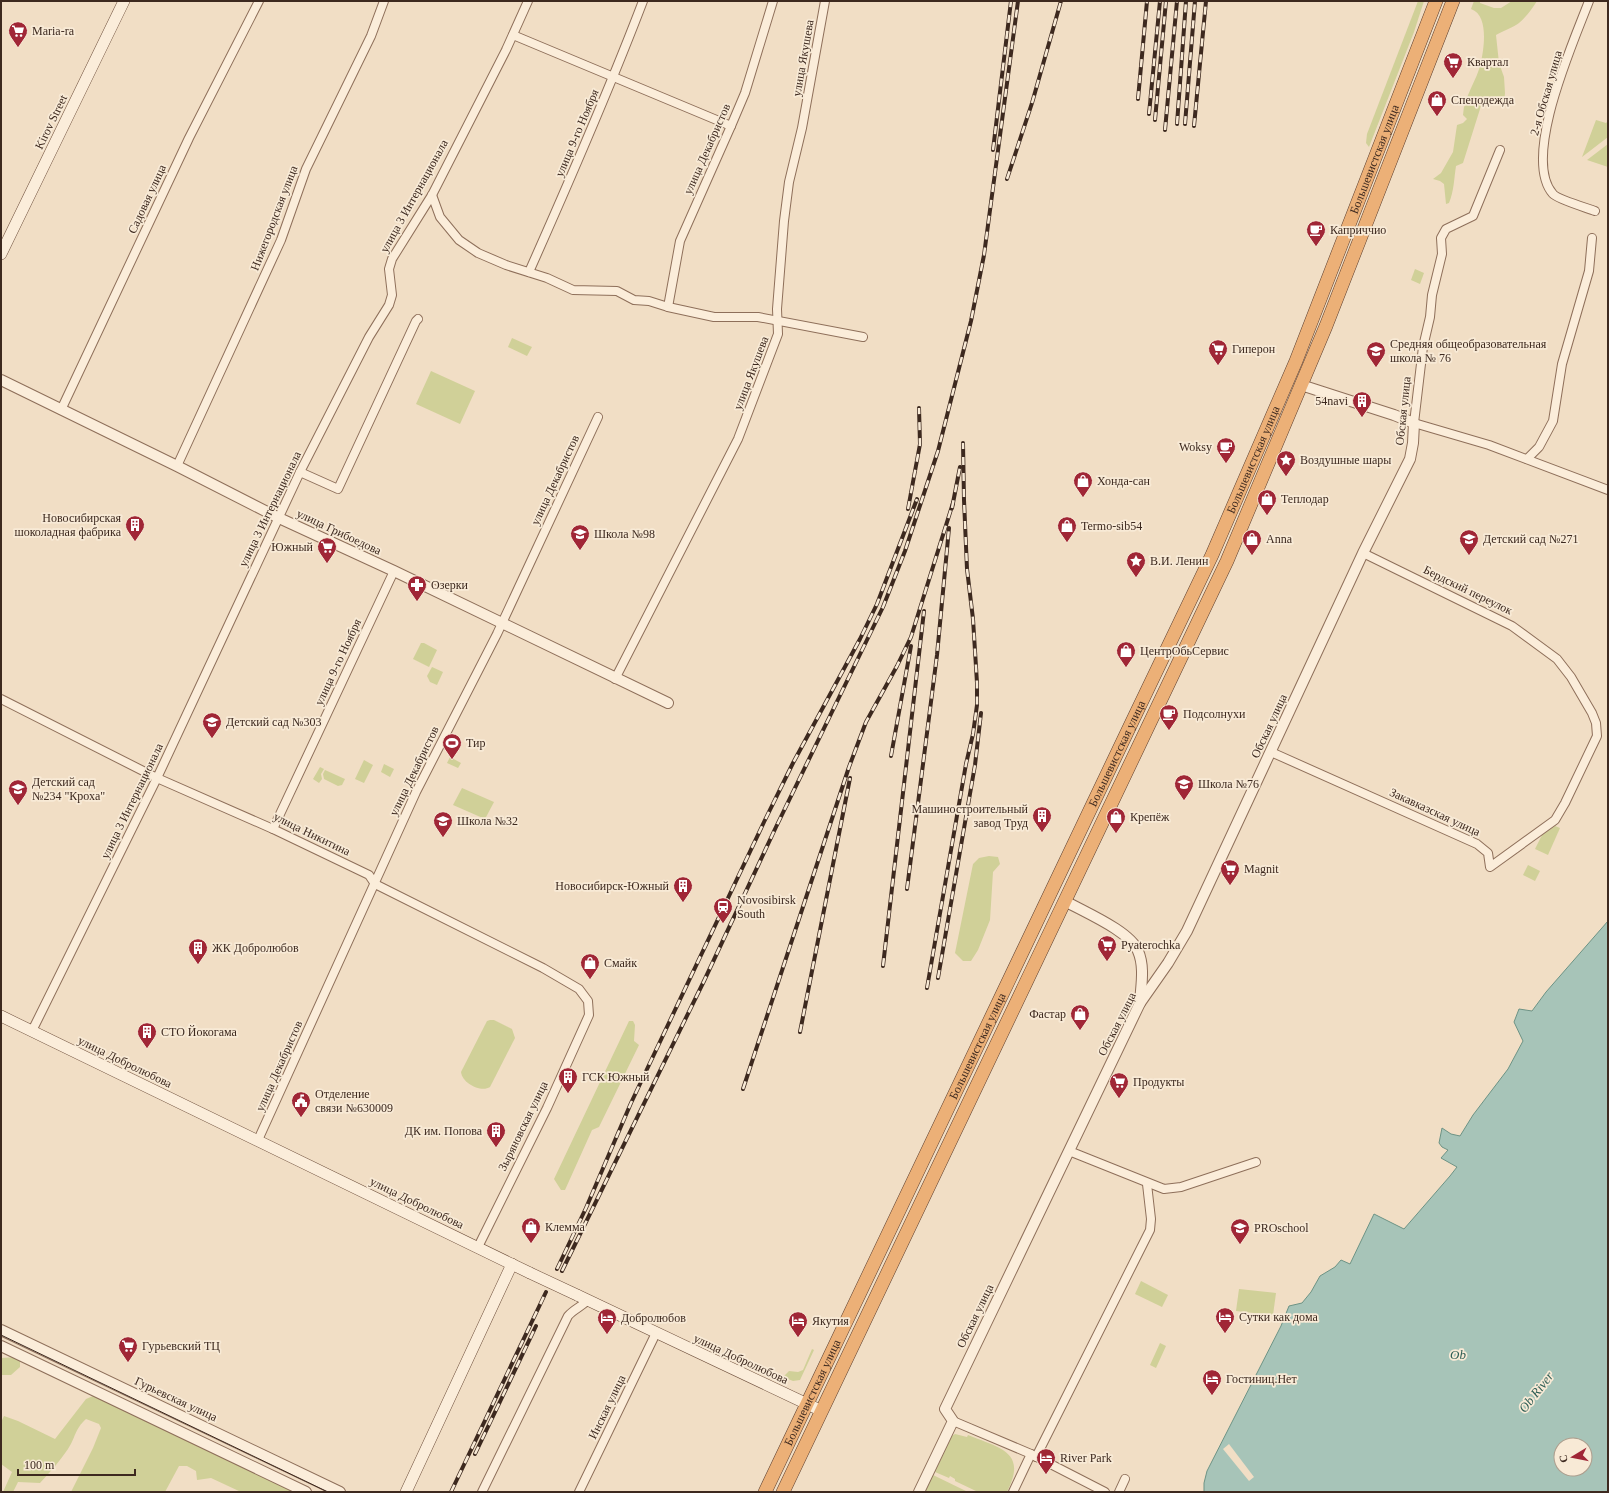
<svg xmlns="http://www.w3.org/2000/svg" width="1609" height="1493" font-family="Georgia,serif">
	<rect width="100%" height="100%" fill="#f1dec5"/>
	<g fill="#d0d098">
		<polygon points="1418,1 1424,1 1414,32 1369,147 1366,143 1367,134"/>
		<path d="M1474 1H1480V3L1494 8H1501L1512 1H1537C1532 9 1526 17 1519 23 1514 27 1503 31 1496 35L1499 63 1504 77 1505 93 1504 106 1497 104 1494 97 1482 99 1480 109 1463 163 1456 166C1454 179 1454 191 1449 203L1446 204 1444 184 1440 181 1433 179 1441 173 1453 152 1457 125 1463 123 1467 119 1463 115C1464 96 1477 81 1481 62 1484 48 1489 15 1471 9Z"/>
		<polygon points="1596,120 1606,123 1608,121 1608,137 1582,157"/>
		<polygon points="1608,144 1608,167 1587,160"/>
		<polygon points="1415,269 1424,273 1420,284 1411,280"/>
		<polygon points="512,338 532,347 527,356 508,347"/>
		<polygon points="431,371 475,391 460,424 416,404"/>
		<polygon points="421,643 424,643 437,650 429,667 413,659"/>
		<polygon points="432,667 443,672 437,685 430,682 427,676"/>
		<polygon points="450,757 461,763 458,768 447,763"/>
		<polygon points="364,760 373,765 364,783 355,779"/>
		<polygon points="384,764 394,769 390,777 381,772"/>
		<polygon points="320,767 324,769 321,774 322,779 319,783 313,779"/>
		<polygon points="325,770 345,779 342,785 338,786 324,779 323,774"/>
		<polygon points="462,788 494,802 485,819 453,805"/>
		<polygon points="1555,826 1560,828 1548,855 1535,849 1542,835"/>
		<polygon points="989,856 998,857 1000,864 993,872 990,920 978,950 971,961 963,961 955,953 973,864 979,858"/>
		<polygon points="1528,865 1540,871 1535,881 1523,875"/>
		<path d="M490 1020H494L512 1029 515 1038 490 1087C481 1093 462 1083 461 1072L487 1021Z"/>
		<polygon points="629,1021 633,1021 635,1025 634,1041 639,1045 599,1127 592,1130 565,1190 561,1190 554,1179"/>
		<polygon points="1141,1281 1168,1295 1162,1307 1135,1294"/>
		<polygon points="1239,1289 1276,1293 1273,1315 1236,1311"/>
		<polygon points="1160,1343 1166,1346 1156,1368 1150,1365"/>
		<polygon points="812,1349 814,1350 800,1380 793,1381 783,1377 789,1371 798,1372 803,1370"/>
		<polygon points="17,1357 20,1361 20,1367 11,1375 1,1375 1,1358"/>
		<path d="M93 1396 294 1492H241L211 1478 197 1480 196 1471 187 1466H179L165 1492H71L93 1448 101 1428 99 1424 86 1419C74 1430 76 1437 68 1449 60 1461 50 1472 40 1483L18 1482 13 1492H3L12 1472 1 1464V1422L4 1416 18 1421 55 1439 86 1399Z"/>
		<path d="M955 1434 967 1437 968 1435C999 1448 1028 1451 1007 1492H978L955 1481V1479L950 1476 949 1478 935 1472 952 1436Z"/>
		<polygon points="933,1475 968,1492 925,1492"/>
	</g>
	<path fill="#a7c4b8" stroke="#6d9385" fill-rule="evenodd" d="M1608 921V1492H1204V1483L1207 1471 1281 1326 1289 1306 1302 1303 1311 1292 1320 1276 1335 1267 1341 1260 1350 1264 1374 1214 1404 1229 1450 1176 1457 1167 1441 1158 1448 1150 1442 1147 1439 1143 1442 1128 1451 1134 1460 1136 1473 1115 1508 1069 1523 1041 1514 1022 1519 1009 1532 1011 1546 992ZM1561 1445H1585V1469H1561Z"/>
	<polygon fill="#f1dec5" points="1229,1444 1254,1477 1249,1481 1223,1449"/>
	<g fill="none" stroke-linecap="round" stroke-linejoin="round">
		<defs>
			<g id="minor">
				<path d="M1589 1C1574 41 1521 158 1553 194 1557 199 1587 208 1595 211"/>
				<polyline points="513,35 731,126"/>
				<polyline points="1500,150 1473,216 1446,229 1441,238 1442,254 1432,295 1430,317 1423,347 1414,423 1489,445 1608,490"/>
				<polyline points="432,195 440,217 459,240 478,253 506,265 547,278 573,290 617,291 634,300 649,301 668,307 714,317 758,317 863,337"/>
				<path d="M529 272C569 182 608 93 643 1"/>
				<polyline points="668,307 680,241 731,126 745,93 773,1"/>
				<polyline points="61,410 189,138 259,1"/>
				<polyline points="1527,459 1539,447 1553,421 1562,364 1589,271 1592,238"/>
				<polyline points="177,466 281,240 306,169 371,36 384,1"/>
				<polyline points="300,472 338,489 416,321 418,319"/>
				<polyline points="615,679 738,439 778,334 777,309 784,221 789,182 802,128 825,1"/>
				<polyline points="1,699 157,778 273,829 369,875 375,884 543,968 579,989 588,1001 589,1015 547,1108 478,1247"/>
				<polyline points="1271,752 1477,844 1488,853 1490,867 1555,820 1565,803 1597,736 1596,723 1592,713 1571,677 1557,659 1512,626 1363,553"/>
				<polyline points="273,829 394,571"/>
				<polyline points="32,1031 157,778 300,472 369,337 389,305 392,295 389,269 392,259 432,195 506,50 528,1"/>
				<polyline points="258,1140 416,792 497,634 598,417"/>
				<polyline points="1069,1151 1164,1189 1181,1187 1256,1162"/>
				<polyline points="953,1421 1031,1454 1105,1492"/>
				<polyline points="1036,1457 1150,1230 1151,1219 1147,1184"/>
				<path d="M482 1492 568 1316C574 1309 581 1307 588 1300"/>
				<polyline points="579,1492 656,1333"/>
				<polyline points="1013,1492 1031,1454"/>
				<polyline points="1119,1492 1125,1479"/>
			</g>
			<g id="tertiary">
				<polyline points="1,380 177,466 279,518 394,571 668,703"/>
				<path d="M1065 901C1084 912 1130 931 1138 951 1145 967 1141 986 1140 1003"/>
				<polyline points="1,1330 340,1492"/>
				<polyline points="1,1346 306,1492"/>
				<polyline points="919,1492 953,1421 945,1409 1140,1003 1168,963 1187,931 1363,553 1410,459 1413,443 1414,423 1394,415 1301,385"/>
			</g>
			<g id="secondary">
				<polyline points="1,254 124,1"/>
				<polyline points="1,1016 530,1273"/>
				<polyline points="577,1295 822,1411"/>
				<polyline points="406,1492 512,1264"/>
			</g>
			<g id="trunk">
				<path id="s1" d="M765 1492 1130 726 1212 555 1296 361 1436 1"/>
				<polyline points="783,1492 1227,561 1326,326 1453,1"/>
			</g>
		</defs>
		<use href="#minor" stroke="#8e6f5a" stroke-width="10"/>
		<use href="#tertiary" stroke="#8e6f5a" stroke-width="12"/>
		<use href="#secondary" stroke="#6f503d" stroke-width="12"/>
		<use href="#trunk" stroke="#5b3d2e" stroke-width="14"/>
		<use href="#minor" stroke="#fbedda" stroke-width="8"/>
		<use href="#tertiary" stroke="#fbedda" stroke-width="10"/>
		<use href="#secondary" stroke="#fbedda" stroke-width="11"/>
		<use href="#trunk" stroke="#ecb077" stroke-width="13"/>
		<polyline stroke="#3d291f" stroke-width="1" points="1,1335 328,1492"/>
		<defs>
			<g id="rail">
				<polyline points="1138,99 1147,1"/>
				<polyline points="1149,114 1160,1"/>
				<polyline points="1155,120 1166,1"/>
				<polyline points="1177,124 1186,1"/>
				<polyline points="1185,124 1195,1"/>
				<polyline points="1194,126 1206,1"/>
				<polyline points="1165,130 1177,1"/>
				<polyline points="993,150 1011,1"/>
				<polyline points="1007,179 1032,103 1061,1"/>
				<polyline points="952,508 960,467"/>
				<polyline points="908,509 920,444 919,408"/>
				<polyline points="891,756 911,646"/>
				<polyline points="907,889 937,655 949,528"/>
				<polyline points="883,966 924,611"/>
				<polyline points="938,978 975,765 981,713"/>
				<polyline points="927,988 966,764 973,734 977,705 977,683 973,619 967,569 964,500 963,443"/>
				<polyline points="800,1032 850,778"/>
				<polyline points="743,1089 849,767 866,722 897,666 911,637 953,503"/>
				<polyline points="557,1269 586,1208 631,1103 764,822 793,763 860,639 877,604 917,499"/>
				<polyline points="562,1271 704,981 776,827 883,607 905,551 938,451 971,321 984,255 1018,1"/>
				<polyline points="475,1454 536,1326"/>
				<polyline points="451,1492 546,1292"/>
			</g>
		</defs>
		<use href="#rail" stroke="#3d291f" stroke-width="4"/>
		<use href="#rail" stroke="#f8ead6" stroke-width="2.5" stroke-dasharray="8" stroke-linecap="butt"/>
		<defs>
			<polyline id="secondary-bridge" points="530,1273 577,1295"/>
		</defs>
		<use href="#secondary-bridge" stroke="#6f503d" stroke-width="12" stroke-linecap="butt"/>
		<use href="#secondary-bridge" stroke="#fbedda" stroke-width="11"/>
	</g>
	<defs>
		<symbol id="supermarket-pin" viewBox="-11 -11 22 30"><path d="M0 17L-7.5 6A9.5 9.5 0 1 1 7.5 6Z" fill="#a02636" stroke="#f8ead6"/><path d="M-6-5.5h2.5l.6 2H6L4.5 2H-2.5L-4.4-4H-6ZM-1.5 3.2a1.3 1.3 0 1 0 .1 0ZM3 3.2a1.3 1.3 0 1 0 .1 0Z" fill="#fff"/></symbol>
		<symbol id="shop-pin" viewBox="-11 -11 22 30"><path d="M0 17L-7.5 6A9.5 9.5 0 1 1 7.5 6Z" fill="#a02636" stroke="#f8ead6"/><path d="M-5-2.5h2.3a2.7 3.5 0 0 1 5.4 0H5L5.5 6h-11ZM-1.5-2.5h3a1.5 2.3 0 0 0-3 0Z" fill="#fff"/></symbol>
		<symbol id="cafe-pin" viewBox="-11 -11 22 30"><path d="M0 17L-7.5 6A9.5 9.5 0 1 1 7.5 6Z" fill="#a02636" stroke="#f8ead6"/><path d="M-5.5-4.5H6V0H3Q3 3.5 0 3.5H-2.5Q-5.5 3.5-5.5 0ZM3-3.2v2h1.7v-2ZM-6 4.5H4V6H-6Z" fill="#fff"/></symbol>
		<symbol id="school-pin" viewBox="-11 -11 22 30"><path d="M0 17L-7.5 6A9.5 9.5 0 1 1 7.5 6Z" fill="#a02636" stroke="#f8ead6"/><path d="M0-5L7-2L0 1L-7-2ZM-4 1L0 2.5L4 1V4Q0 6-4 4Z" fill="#fff"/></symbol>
		<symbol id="building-pin" viewBox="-11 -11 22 30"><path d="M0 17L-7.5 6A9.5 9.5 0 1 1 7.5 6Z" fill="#a02636" stroke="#f8ead6"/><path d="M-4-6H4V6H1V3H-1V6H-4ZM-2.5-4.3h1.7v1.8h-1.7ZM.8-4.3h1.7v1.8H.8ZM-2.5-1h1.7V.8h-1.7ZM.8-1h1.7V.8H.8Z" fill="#fff"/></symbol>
		<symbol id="sight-pin" viewBox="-11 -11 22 30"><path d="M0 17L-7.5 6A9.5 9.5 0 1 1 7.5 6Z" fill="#a02636" stroke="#f8ead6"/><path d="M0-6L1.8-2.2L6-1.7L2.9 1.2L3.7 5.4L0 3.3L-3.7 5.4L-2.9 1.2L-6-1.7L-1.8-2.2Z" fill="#fff"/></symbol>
		<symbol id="pharmacy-pin" viewBox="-11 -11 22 30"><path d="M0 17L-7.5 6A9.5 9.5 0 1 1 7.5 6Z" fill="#a02636" stroke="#f8ead6"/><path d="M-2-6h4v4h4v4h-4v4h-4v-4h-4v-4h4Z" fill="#fff"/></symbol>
		<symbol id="stadium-pin" viewBox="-11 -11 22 30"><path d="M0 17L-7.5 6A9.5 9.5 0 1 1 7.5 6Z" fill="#a02636" stroke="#f8ead6"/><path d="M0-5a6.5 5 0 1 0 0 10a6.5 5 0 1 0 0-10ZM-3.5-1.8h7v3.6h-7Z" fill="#fff"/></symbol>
		<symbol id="station-pin" viewBox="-11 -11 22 30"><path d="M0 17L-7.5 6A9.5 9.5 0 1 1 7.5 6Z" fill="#a02636" stroke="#f8ead6"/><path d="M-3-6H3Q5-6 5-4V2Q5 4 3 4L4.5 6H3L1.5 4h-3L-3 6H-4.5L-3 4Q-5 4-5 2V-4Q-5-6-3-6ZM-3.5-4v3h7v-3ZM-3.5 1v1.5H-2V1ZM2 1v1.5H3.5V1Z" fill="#fff"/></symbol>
		<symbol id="civic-pin" viewBox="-11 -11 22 30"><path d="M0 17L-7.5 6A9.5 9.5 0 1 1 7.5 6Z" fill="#a02636" stroke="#f8ead6"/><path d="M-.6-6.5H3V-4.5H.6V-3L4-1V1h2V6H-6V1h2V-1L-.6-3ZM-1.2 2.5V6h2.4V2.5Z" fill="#fff"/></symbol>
		<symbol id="hotel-pin" viewBox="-11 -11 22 30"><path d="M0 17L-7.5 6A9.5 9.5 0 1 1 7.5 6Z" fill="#a02636" stroke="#f8ead6"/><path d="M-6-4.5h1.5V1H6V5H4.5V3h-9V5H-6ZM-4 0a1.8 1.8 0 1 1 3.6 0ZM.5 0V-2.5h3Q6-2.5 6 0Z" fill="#fff"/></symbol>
	</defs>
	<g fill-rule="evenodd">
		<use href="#supermarket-pin" x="7" y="20" width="22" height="30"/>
		<use href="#supermarket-pin" x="1442" y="51" width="22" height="30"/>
		<use href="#shop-pin" x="1426" y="89" width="22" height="30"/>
		<use href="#cafe-pin" x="1305" y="219" width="22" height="30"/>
		<use href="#supermarket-pin" x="1207" y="338" width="22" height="30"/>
		<use href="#school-pin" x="1365" y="340" width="22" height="30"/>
		<use href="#building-pin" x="1351" y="390" width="22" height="30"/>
		<use href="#cafe-pin" x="1215" y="436" width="22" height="30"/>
		<use href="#sight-pin" x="1275" y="449" width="22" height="30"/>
		<use href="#shop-pin" x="1072" y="470" width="22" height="30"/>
		<use href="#shop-pin" x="1256" y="488" width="22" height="30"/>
		<use href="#building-pin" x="124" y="514" width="22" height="30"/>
		<use href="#shop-pin" x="1056" y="515" width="22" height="30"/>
		<use href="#school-pin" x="569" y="523" width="22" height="30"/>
		<use href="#shop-pin" x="1241" y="528" width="22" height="30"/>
		<use href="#school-pin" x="1458" y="528" width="22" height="30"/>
		<use href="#supermarket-pin" x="316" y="536" width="22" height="30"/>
		<use href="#sight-pin" x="1125" y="550" width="22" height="30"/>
		<use href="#pharmacy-pin" x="406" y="574" width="22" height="30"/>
		<use href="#shop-pin" x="1115" y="640" width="22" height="30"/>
		<use href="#cafe-pin" x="1158" y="703" width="22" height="30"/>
		<use href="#school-pin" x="201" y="711" width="22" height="30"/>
		<use href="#stadium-pin" x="441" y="732" width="22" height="30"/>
		<use href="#school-pin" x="1173" y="773" width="22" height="30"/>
		<use href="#school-pin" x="7" y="778" width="22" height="30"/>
		<use href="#building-pin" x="1031" y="805" width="22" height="30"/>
		<use href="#shop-pin" x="1105" y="806" width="22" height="30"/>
		<use href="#school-pin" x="432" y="810" width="22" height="30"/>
		<use href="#supermarket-pin" x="1219" y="858" width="22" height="30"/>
		<use href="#building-pin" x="672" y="875" width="22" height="30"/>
		<use href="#station-pin" x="712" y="896" width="22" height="30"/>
		<use href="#supermarket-pin" x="1096" y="934" width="22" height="30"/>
		<use href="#building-pin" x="187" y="937" width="22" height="30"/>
		<use href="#shop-pin" x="579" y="952" width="22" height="30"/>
		<use href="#shop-pin" x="1069" y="1003" width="22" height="30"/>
		<use href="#building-pin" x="136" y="1021" width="22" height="30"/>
		<use href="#building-pin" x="557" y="1066" width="22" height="30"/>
		<use href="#supermarket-pin" x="1108" y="1071" width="22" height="30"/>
		<use href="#civic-pin" x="290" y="1090" width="22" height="30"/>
		<use href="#building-pin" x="485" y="1120" width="22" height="30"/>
		<use href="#shop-pin" x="520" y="1216" width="22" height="30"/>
		<use href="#school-pin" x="1229" y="1217" width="22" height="30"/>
		<use href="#hotel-pin" x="1214" y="1306" width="22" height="30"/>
		<use href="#hotel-pin" x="596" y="1307" width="22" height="30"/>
		<use href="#hotel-pin" x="787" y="1310" width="22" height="30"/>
		<use href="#supermarket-pin" x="117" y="1335" width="22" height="30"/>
		<use href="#hotel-pin" x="1201" y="1368" width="22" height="30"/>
		<use href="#hotel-pin" x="1035" y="1447" width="22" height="30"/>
	</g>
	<g text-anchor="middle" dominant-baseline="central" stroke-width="3.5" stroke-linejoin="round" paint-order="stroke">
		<g font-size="12" fill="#3d291f" stroke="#f8ead6" text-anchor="start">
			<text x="32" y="31">Maria-ra</text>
			<text x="1467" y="62">Квартал</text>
			<text x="1451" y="100">Спецодежда</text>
			<text x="1330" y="230">Каприччио</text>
			<text x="1390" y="344">Средняя общеобразовательная<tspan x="1390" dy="14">школа № 76</tspan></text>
			<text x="1232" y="349">Гиперон</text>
			<text x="1348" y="401" text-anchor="end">54navi</text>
			<text x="1212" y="447" text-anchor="end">Woksy</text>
			<text x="1300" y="460">Воздушные шары</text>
			<text x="1097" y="481">Хонда-сан</text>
			<text x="1281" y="499">Теплодар</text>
			<text x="121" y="518" text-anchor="end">Новосибирская<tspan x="121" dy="14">шоколадная фабрика</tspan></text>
			<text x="1081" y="526">Termo-sib54</text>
			<text x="594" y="534">Школа №98</text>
			<text x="1266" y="539">Anna</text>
			<text x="1483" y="539">Детский сад №271</text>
			<text x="313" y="547" text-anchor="end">Южный</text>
			<text x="1150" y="561">В.И. Ленин</text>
			<text x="431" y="585">Озерки</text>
			<text x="1140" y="651">ЦентрОбьСервис</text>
			<text x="1183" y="714">Подсолнухи</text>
			<text x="226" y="722">Детский сад №303</text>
			<text x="466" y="743">Тир</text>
			<text x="32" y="782">Детский сад<tspan x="32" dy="14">№234 "Кроха"</tspan></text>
			<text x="1198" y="784">Школа №76</text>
			<text x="1028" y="809" text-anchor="end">Машиностроительный<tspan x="1028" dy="14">завод Труд</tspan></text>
			<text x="1130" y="817">Крепёж</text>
			<text x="457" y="821">Школа №32</text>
			<text x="1244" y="869">Magnit</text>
			<text x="669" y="886" text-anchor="end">Новосибирск-Южный</text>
			<text x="737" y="900">Novosibirsk<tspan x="737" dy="14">South</tspan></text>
			<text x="1121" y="945">Pyaterochka</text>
			<text x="212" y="948">ЖК Добролюбов</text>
			<text x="604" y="963">Смайк</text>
			<text x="1066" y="1014" text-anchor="end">Фастар</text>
			<text x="161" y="1032">СТО Йокогама</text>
			<text x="582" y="1077">ГСК Южный</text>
			<text x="1133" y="1082">Продукты</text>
			<text x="315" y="1094">Отделение<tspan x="315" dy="14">связи №630009</tspan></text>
			<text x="482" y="1131" text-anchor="end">ДК им. Попова</text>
			<text x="545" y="1227">Клемма</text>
			<text x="1254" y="1228">PROschool</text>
			<text x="1239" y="1317">Сутки как дома</text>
			<text x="621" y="1318">Добролюбов</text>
			<text x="812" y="1321">Якутия</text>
			<text x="142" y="1346">Гурьевский ТЦ</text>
			<text x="1226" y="1379">Гостиниц.Нет</text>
			<text x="1060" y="1458">River Park</text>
		</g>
		<g font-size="12" fill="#3d291f" stroke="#f8ead6">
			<text transform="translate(803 58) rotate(-80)">улица Якушева</text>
			<text transform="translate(1546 93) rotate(-74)">2-я Обская улица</text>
			<text transform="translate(51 122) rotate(-64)">Kirov Street</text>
			<text transform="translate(577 133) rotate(-67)">улица 9-го Ноября</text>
			<text transform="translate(707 149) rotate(-66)">улица Декабристов</text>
			<text stroke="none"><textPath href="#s1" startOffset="1466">Большевистская улица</textPath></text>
			<text transform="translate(414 196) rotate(-61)">улица 3 Интернационала</text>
			<text transform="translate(147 199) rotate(-65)">Садовая улица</text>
			<text transform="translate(274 218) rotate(-69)">Нижегородская улица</text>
			<text transform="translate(751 373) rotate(-69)">улица Якушева</text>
			<text transform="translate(1403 411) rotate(-84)">Обская улица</text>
			<text stroke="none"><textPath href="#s1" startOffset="1142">Большевистская улица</textPath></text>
			<text transform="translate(555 480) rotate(-65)">улица Декабристов</text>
			<text transform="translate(270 509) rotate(-64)">улица 3 Интернационала</text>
			<text transform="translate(339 532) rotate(25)">улица Грибоедова</text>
			<text transform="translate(1468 590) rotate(26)">Бердский переулок</text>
			<text transform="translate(338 662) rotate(-65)">улица 9-го Ноября</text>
			<text transform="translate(1269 726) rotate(-65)">Обская улица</text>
			<text stroke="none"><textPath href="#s1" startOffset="818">Большевистская улица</textPath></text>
			<text transform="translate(414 771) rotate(-64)">улица Декабристов</text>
			<text transform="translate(132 801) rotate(-64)">улица 3 Интернационала</text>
			<text transform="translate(1435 812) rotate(25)">Закавказская улица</text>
			<text transform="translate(312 834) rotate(26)">улица Никитина</text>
			<text transform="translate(1117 1024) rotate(-63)">Обская улица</text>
			<text stroke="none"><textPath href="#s1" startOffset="494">Большевистская улица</textPath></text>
			<text transform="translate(125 1062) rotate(26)">улица Добролюбова</text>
			<text transform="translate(279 1066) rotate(-66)">улица Декабристов</text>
			<text transform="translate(523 1126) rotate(-64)">Зыряновская улица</text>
			<text transform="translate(417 1203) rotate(26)">улица Добролюбова</text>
			<text transform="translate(975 1316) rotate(-64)">Обская улица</text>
			<text transform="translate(741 1359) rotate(25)">улица Добролюбова</text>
			<text stroke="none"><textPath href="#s1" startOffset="110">Большевистская улица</textPath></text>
			<text transform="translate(176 1399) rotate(25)">Гурьевская улица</text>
			<text transform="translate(607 1407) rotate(-64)">Инская улица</text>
		</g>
		<g font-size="13" font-style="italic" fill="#2d5d54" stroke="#f8ead6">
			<text x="1458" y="1354">Ob</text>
			<text transform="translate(1536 1392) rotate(-52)">Ob River</text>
		</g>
	</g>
	<rect width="1609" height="1493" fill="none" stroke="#3d291f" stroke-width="4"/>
	<g transform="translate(1573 1457) rotate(260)"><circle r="19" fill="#f8ead6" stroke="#ad9d8d"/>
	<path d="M0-3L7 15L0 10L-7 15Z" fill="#a02636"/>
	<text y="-6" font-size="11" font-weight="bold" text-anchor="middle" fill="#3d291f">С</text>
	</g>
	<path d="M18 1469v6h117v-6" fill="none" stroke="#3d291f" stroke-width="2"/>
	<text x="24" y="1469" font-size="12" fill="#3d291f" stroke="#f8ead6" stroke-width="3" paint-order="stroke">100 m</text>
</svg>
